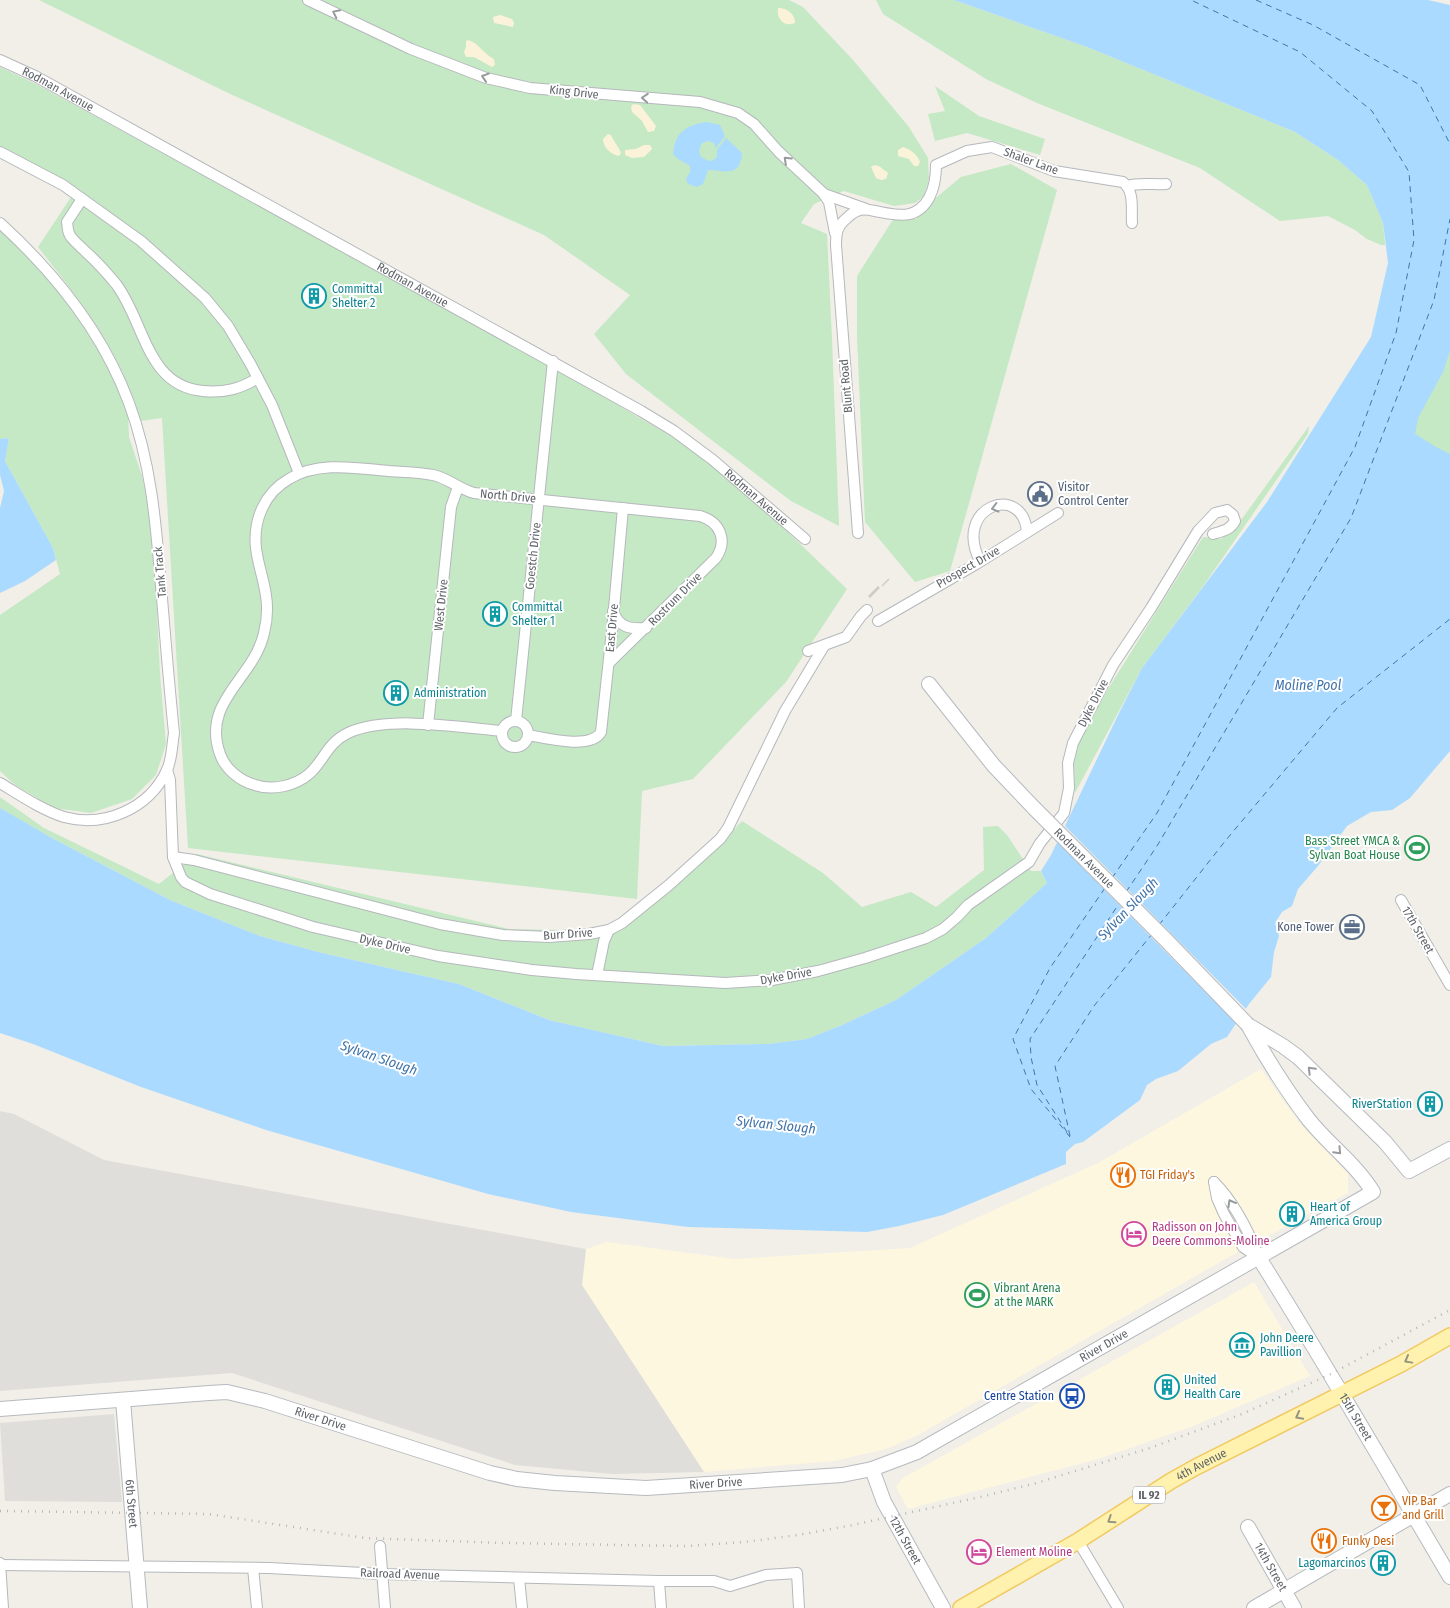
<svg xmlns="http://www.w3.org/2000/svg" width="1450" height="1608" font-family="'Fira Sans Condensed',sans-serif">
	<rect width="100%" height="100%" fill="#f1efe8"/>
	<g fill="#fef7e0">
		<polygon points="1261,1069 1298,1121 1348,1174 1348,1193 1227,1258 918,1435 886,1449 834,1461 704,1472 582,1285 586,1249 607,1242 734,1259 910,1248 1098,1163"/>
		<polygon points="1254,1282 1310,1376 1191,1427 1098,1459 908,1509 896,1487 903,1478"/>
	</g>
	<g fill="#e0deda">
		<polygon points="0,1111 14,1114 104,1160 586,1249 582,1285 704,1472 612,1474 515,1465 232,1373 0,1391"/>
		<polygon points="114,1414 122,1502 5,1501 0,1423"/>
	</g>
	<g fill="#c5e8c5">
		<polygon points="39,0 789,0 803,7 853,60 909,127 928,158 929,179 924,196 915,203 894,206 844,191 814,204 801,223 827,234 832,338 839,526 791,501 626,374 594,334 630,295 544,235 228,93"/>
		<polygon points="876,0 954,0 1087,47 1295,132 1338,160 1367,185 1383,223 1385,245 1381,245 1367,239 1355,230 1328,216 1280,221 1200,168 1037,103 986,79 883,14"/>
		<path d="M0 67 36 84 190 168 594 391 679 441 705 460 771 516 847 589 786 682 693 779 642 791 637 899 188 848 162 418 140 421C135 407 131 392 125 378 104 330 70 288 38 247L77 188 0 149Z"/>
		<polygon points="935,86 979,116 1045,139 1040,155 967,133 935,141 928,114 945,111"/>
		<polygon points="1011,164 1057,190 950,571 915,582 865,522 857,336 857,276 894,218 916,219 932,201 961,177"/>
		<polygon points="0,230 20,247 51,279 101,353 128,413 129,437 142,476 153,528 160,674 166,744 156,775 132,799 91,813 54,808 15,785 0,771 0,615 60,574 53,548 5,461 9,438 0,439"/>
		<polygon points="1450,320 1450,459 1406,440"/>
		<polygon points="1309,426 1308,434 1204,585 1142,668 1075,793 1074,763 1083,729 1203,537 1221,539 1239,523"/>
		<polygon points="0,797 44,828 159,884 197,854 509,929 614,931 706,858 742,821 823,873 862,907 911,892 936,907 984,870 983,827 998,826 1007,835 1031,871 1041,871 1047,883 986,938 896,1000 842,1025 807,1039 768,1044 663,1046 549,1020 459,984 318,952 260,936 170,900 52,838 2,810 0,808"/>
	</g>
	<g fill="#fbf3d9">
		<path d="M778 8C787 8 795 14 795 23 784 28 776 18 778 8Z"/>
		<polygon points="500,15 512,19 514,23 513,27 494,23 493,17"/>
		<path d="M468 40C479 43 483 54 494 59L495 65 492 67 474 57H466L464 52 466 47V41Z"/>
		<polygon points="633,104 640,105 656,126 654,131 648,132 642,121 632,112 631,107"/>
		<path d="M608 134 611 135C614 142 619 147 621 153L619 156C611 155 603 147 603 139Z"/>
		<polygon points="644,145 650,145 652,149 644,157 632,158 625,155 625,150 636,149"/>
		<path d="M903 147C910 149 918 155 920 162L918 166H914L909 159 898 156V150Z"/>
		<polygon points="874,165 879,166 888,173 886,179 881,180 876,178 871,167"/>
	</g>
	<g fill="#aadaff">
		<polygon points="954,0 1428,0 1450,5 1450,351 1443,372 1418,418 1415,434 1436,447 1450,454 1450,751 1410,798 1392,810 1371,812 1347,826 1318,866 1298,889 1292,906 1282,912 1275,923 1279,936 1274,952 1271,977 1249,1004 1227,1037 1211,1044 1178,1071 1156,1079 1147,1085 1140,1100 1083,1142 1075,1144 1066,1152 1066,1164 943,1215 899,1226 867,1232 688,1227 571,1212 488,1194 266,1130 141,1087 33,1044 0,1033 0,808 52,838 170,900 260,936 318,952 459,984 549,1020 663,1046 768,1044 807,1039 842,1025 896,1000 986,938 1047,883 1041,871 1051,855 1120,711 1142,668 1267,502 1371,337 1388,263 1383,223 1367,185 1338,160 1295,132 1087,47"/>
		<path d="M707 122 720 125 725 136 716 148 714 143 708 141 702 143C696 154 701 160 712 161L717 157V150L726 138 742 153C740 177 727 171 708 170L703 184 697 187 688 184 686 179 690 172V166L678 159 673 154C675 132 686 125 707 122Z"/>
		<polygon points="9,438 5,461 53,548 56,560 25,581 0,593 0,508 4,491 0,475 0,439"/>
	</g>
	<polygon fill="#f1efe8" points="1063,824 1247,1010 1238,1025 1055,840"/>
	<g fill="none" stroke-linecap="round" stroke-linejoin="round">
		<g stroke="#4174aa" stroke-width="1" stroke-dasharray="6 5" stroke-linecap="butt">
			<polyline points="1256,0 1313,25 1420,85 1450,144"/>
			<polyline points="1112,878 1157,813 1355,447 1396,333 1414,240 1409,172 1372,111 1300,52 1191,0"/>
			<polyline points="1126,892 1157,846 1351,518 1434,300 1450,219"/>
			<polyline points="1159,925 1226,840 1337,708 1450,619"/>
			<polyline points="1067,1132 1037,1085 1031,1057 1030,1039 1120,902"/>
			<polyline points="1070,1136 1055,1066 1094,1006 1152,934"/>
			<polyline points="1070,1137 1031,1089 1013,1039 1050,968 1105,888"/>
		</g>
		<polyline stroke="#ccccc8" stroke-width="10" stroke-dasharray="10 5" stroke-linecap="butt" points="885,582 886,583"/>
		<polyline stroke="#ccccc8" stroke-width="14" stroke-dasharray="14 7" stroke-linecap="butt" points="873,591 875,593"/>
		<defs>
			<g id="street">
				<polyline points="308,0 411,49 486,78 530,88 700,102 738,113 754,124 779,152 823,193 829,202 835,233"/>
				<path id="s1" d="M0 60 35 76 641 411 674 431 713 460 805 539"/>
				<polyline points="0,152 63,185 141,241 205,298 228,326 250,363 272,405 299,473"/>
				<path d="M1127 186C1140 182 1153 185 1166 184"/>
				<polyline points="824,194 866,209"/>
				<path d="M82 199 67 222C68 227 67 232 71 237 75 242 82 248 87 253 97 262 107 273 116 284 145 322 146 386 203 391 224 393 240 389 258 378"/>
				<path d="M0 223C55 273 103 333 129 403 151 462 156 523 161 586 165 635 169 684 174 733 172 745 172 759 167 770 149 809 104 828 64 817 42 810 20 795 0 783"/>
				<path d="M858 533 836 245C836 233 837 226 847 218 850 215 855 211 860 210 864 209 870 210 875 211 897 215 916 221 929 198 935 187 936 177 936 165L967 151 992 147 1054 171 1123 182C1135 192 1131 209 1132 223"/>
				<path d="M980 561C952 506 1023 482 1027 532"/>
				<path d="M613 611C619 628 630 629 646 628"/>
				<polyline points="878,621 978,563 1058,513"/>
				<polyline points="808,651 846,637 861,616 867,610"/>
				<circle cx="515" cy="734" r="13"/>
				<polyline points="516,721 553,361"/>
				<polyline points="428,725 451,507 458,487"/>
				<path d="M502 731C458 727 388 715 348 733 327 743 324 761 309 774 295 786 272 791 255 785 240 781 225 769 220 754 201 701 254 679 264 633 267 621 268 608 266 596 264 580 258 565 256 548 253 521 264 493 289 479 318 461 356 468 389 471 403 472 419 472 433 475 448 478 459 489 474 493L700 516C720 522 728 540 716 558L609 663"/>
				<path d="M528 735C545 738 591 750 601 732L612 631 623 508"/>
				<path d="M167 770 170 780 173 857 181 877 185 882 210 894 313 927 438 956 532 970 576 974 725 983 772 980 818 971 865 958 926 938 943 929 957 917 968 905 1029 862 1040 843 1064 813 1069 788 1068 763 1073 743 1113 665 1151 608 1198 531 1215 513 1227 510 1233 515 1235 521C1230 530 1223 531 1213 534"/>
				<polyline points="173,857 194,860 440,924 503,935 549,937 589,934 609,930 622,923 669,885 720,839 728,828 785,711 824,646"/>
				<polyline points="1401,900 1450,985"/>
				<polyline points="597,975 604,941 609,930"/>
				<polyline points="1214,1182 1217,1198 1224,1214 1243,1247 1259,1258"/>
				<path d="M1214 1182C1234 1202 1249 1232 1259 1258"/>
				<polyline points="1078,1541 1118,1608"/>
				<polyline points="380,1546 385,1608"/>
				<polyline points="0,1563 3,1608"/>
				<polyline points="0,1565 269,1568 382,1574 659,1581 714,1581 730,1586 766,1575 797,1573 799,1608"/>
				<polyline points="253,1568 257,1608"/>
				<polyline points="519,1578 522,1608"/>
				<polyline points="659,1581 661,1608"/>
			</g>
			<g id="secondary">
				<polyline points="929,684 994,766 1034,808"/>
				<polyline points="1248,1025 1283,1046 1298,1057 1385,1142 1409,1171 1450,1149"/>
				<path id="s2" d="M1259 1258C1325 1363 1387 1470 1450 1577"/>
				<path id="s3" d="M123 1400 140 1608"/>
				<path id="s4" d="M0 1409 209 1393 227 1392 265 1401 490 1473 517 1479 555 1483 646 1488 842 1475 872 1469 917 1452 1373 1192C1356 1164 1329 1145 1309 1120 1286 1090 1266 1058 1248 1025"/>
				<path id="s5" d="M872 1469 884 1502 943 1608"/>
				<path id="s6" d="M1248 1527 1294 1608"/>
				<polyline points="1254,1608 1450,1494"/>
			</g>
			<g id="primary">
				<path id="s7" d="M961 1608 1078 1541 1171 1481 1196 1467 1401 1364 1450 1336"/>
			</g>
		</defs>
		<use href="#street" stroke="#b5b8bc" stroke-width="12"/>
		<use href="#secondary" stroke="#b6babf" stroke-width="16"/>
		<use href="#primary" stroke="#f2c960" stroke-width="18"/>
		<use href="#street" stroke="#fff" stroke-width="10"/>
		<use href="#secondary" stroke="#fff" stroke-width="14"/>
		<use href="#primary" stroke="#fff2af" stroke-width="15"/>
		<polyline stroke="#b6b7b8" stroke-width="2.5" stroke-dasharray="1 6" stroke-linecap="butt" points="0,1511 209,1514 365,1538 503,1543 687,1546 745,1542 798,1535 853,1525 976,1498 1033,1484 1150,1448 1242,1414 1302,1387 1331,1374 1450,1310"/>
		<defs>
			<g id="secondary-bridge">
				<path id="s8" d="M1034 808 1168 942 1248 1025"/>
			</g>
		</defs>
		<use href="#secondary-bridge" stroke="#b6babf" stroke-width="16" stroke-linecap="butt"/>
		<use href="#secondary-bridge" stroke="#fff" stroke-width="14"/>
	</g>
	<defs><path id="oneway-chevron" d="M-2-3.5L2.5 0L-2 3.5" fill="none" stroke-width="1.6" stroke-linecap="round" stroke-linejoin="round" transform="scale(1.25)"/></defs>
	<g stroke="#979a9d">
		<use href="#oneway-chevron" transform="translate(336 13) rotate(-154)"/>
		<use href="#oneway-chevron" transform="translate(485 77) rotate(-162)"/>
		<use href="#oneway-chevron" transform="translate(645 98) rotate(-176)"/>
		<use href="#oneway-chevron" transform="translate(787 160) rotate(-137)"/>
		<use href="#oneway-chevron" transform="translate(995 508) rotate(166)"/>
		<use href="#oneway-chevron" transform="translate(1311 1070) rotate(-135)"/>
		<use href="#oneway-chevron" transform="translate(1338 1151) rotate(46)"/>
		<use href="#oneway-chevron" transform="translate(1231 1203) rotate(-119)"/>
	</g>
	<g stroke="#979581">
		<use href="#oneway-chevron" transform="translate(1408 1360) rotate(151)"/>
		<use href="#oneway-chevron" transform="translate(1299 1416) rotate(152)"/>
		<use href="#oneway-chevron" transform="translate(1111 1520) rotate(147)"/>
	</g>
	<defs>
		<symbol id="building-ring" viewBox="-11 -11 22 22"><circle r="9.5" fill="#fff" stroke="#0f9aa8" stroke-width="1.5"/><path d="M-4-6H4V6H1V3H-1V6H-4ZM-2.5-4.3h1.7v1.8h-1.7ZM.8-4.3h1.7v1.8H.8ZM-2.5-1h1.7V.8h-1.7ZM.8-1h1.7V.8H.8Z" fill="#0f9aa8"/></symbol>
		<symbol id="civic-ring" viewBox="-11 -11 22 22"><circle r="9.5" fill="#fff" stroke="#5c6f8a" stroke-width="1.5"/><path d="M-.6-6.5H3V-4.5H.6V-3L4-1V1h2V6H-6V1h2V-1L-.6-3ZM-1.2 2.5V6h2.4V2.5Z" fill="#5c6f8a"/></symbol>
		<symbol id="stadium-ring" viewBox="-11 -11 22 22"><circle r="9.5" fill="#fff" stroke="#2e9e5b" stroke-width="1.5"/><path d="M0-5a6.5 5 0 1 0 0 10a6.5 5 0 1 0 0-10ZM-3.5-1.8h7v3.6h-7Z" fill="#2e9e5b"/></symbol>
		<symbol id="office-ring" viewBox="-11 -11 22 22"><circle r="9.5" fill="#fff" stroke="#5c6f8a" stroke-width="1.5"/><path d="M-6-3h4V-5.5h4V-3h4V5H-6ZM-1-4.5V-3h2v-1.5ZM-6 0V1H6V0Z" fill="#5c6f8a"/></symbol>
		<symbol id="restaurant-ring" viewBox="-11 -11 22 22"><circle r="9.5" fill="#fff" stroke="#e8710a" stroke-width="1.5"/><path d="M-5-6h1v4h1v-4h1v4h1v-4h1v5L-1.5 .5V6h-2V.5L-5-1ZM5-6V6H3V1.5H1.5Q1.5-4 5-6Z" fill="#e8710a"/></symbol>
		<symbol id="hotel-ring" viewBox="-11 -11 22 22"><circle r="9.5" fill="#fff" stroke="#d1479c" stroke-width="1.5"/><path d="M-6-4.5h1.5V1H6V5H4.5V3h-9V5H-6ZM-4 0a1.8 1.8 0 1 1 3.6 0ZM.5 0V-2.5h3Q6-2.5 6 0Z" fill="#d1479c"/></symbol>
		<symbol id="museum-ring" viewBox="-11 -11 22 22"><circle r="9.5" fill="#fff" stroke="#0f9aa8" stroke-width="1.5"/><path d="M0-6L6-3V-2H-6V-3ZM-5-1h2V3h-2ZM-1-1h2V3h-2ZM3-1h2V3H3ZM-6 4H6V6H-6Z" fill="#0f9aa8"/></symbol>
		<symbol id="bus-ring" viewBox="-11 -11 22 22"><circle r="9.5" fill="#fff" stroke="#1a4fb4" stroke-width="1.5"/><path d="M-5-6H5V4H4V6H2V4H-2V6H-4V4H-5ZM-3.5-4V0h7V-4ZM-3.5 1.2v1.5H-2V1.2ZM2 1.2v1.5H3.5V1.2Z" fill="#1a4fb4"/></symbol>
		<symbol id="bar-ring" viewBox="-11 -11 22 22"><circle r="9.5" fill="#fff" stroke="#e8710a" stroke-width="1.5"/><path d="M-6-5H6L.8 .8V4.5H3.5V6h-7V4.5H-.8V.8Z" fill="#e8710a"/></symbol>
	</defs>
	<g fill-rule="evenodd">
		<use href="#building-ring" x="300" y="282" width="28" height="28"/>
		<use href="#civic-ring" x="1026" y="480" width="28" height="28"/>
		<use href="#building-ring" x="481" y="600" width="28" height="28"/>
		<use href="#building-ring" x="382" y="679" width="28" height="28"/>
		<use href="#stadium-ring" x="1403" y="834" width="28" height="28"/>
		<use href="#office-ring" x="1338" y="913" width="28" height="28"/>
		<use href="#building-ring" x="1416" y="1090" width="28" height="28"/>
		<use href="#restaurant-ring" x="1109" y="1161" width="28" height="28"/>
		<use href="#building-ring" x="1278" y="1200" width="28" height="28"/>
		<use href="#hotel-ring" x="1120" y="1220" width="28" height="28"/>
		<use href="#stadium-ring" x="963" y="1281" width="28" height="28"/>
		<use href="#museum-ring" x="1228" y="1331" width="28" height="28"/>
		<use href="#building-ring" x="1153" y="1373" width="28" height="28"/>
		<use href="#bus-ring" x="1058" y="1382" width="28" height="28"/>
		<use href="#bar-ring" x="1370" y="1494" width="28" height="28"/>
		<use href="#restaurant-ring" x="1310" y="1527" width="28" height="28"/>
		<use href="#hotel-ring" x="965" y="1538" width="28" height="28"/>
		<use href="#building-ring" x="1369" y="1549" width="28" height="28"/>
	</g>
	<g text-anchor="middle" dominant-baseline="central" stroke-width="4" stroke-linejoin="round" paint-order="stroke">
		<rect fill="#fff" stroke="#8f9295" stroke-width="1" x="1133" y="1486.5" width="32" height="17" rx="4"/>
		<g font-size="11" font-weight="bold" fill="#5f6368">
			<text x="1149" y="1495">IL 92</text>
		</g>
		<g font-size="12" fill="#5f6368" stroke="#fff">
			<text stroke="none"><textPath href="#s1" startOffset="65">Rodman Avenue</textPath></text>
			<text transform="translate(574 92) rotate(6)">King Drive</text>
			<text transform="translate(1031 161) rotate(20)">Shaler Lane</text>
			<text stroke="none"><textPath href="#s1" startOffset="470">Rodman Avenue</textPath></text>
			<text transform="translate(846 386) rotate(-95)">Blunt Road</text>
			<text transform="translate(508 496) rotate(5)">North Drive</text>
			<text stroke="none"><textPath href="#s1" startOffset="875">Rodman Avenue</textPath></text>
			<text transform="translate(533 556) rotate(-84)">Goestch Drive</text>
			<text transform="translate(968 567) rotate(-30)">Prospect Drive</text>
			<text transform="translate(160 572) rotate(-95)">Tank Track</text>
			<text transform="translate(675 599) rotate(-45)">Rostrum Drive</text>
			<text transform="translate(441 605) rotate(-84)">West Drive</text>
			<text transform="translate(612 628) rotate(-85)">East Drive</text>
			<text transform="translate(1093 703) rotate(-63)">Dyke Drive</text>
			<text stroke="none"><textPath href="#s8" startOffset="71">Rodman Avenue</textPath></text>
			<text transform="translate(1418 930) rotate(60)">17th Street</text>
			<text transform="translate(568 934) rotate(-4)">Burr Drive</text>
			<text transform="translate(385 944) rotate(13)">Dyke Drive</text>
			<text transform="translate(786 976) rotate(-10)">Dyke Drive</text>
			<text stroke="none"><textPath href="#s4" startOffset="1150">River Drive</textPath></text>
			<text stroke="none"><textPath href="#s2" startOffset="186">15th Street</textPath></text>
			<text stroke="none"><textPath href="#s4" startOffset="325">River Drive</textPath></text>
			<text stroke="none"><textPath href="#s7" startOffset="280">4th Avenue</textPath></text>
			<text stroke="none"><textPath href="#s4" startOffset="730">River Drive</textPath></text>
			<text stroke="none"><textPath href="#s3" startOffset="104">6th Street</textPath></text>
			<text stroke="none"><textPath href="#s5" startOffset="79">12th Street</textPath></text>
			<text stroke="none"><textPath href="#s6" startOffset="46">14th Street</textPath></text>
			<text transform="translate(400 1574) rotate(2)">Railroad Avenue</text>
		</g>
		<g font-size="12" fill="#0d838f" stroke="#fff" text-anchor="start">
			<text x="332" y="289">Committal<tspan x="332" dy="14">Shelter 2</tspan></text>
			<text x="512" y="607">Committal<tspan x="512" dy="14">Shelter 1</tspan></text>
			<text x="414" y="693">Administration</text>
			<text x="1412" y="1104" text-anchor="end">RiverStation</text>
			<text x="1310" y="1207">Heart of<tspan x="1310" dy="14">America Group</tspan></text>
			<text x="1260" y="1338">John Deere<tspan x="1260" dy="14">Pavillion</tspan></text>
			<text x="1184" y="1380">United<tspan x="1184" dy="14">Health Care</tspan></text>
			<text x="1366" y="1563" text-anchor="end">Lagomarcinos</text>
		</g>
		<g font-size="12" fill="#4e5e75" stroke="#fff" text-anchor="start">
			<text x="1058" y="487">Visitor<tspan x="1058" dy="14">Control Center</tspan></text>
			<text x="1334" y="927" text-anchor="end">Kone Tower</text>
		</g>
		<g font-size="12" fill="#27864d" stroke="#fff" text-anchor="end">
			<text x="1400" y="841">Bass Street YMCA &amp;<tspan x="1400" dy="14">Sylvan Boat House</tspan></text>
			<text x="994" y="1288" text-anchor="start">Vibrant Arena<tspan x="994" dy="14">at the MARK</tspan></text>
		</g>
		<g font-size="12" fill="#c56008" stroke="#fff" text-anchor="start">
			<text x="1140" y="1175">TGI Friday's</text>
			<text x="1402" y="1501">VIP Bar<tspan x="1402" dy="14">and Grill</tspan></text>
			<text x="1342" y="1541">Funky Desi</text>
		</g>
		<g font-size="12" fill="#b23c85" stroke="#fff" text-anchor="start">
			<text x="1152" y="1227">Radisson on John<tspan x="1152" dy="14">Deere Commons-Moline</tspan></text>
			<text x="996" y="1552">Element Moline</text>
		</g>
		<g font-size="12" fill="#164399" stroke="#fff" text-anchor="end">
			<text x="1054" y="1396">Centre Station</text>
		</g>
		<g font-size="14" font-style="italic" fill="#4174aa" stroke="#fff">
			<text x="1308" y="685">Moline Pool</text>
			<text transform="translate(1128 909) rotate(-46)">Sylvan Slough</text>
			<text transform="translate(379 1058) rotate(19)">Sylvan Slough</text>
			<text transform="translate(776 1125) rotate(6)">Sylvan Slough</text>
		</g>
	</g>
</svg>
